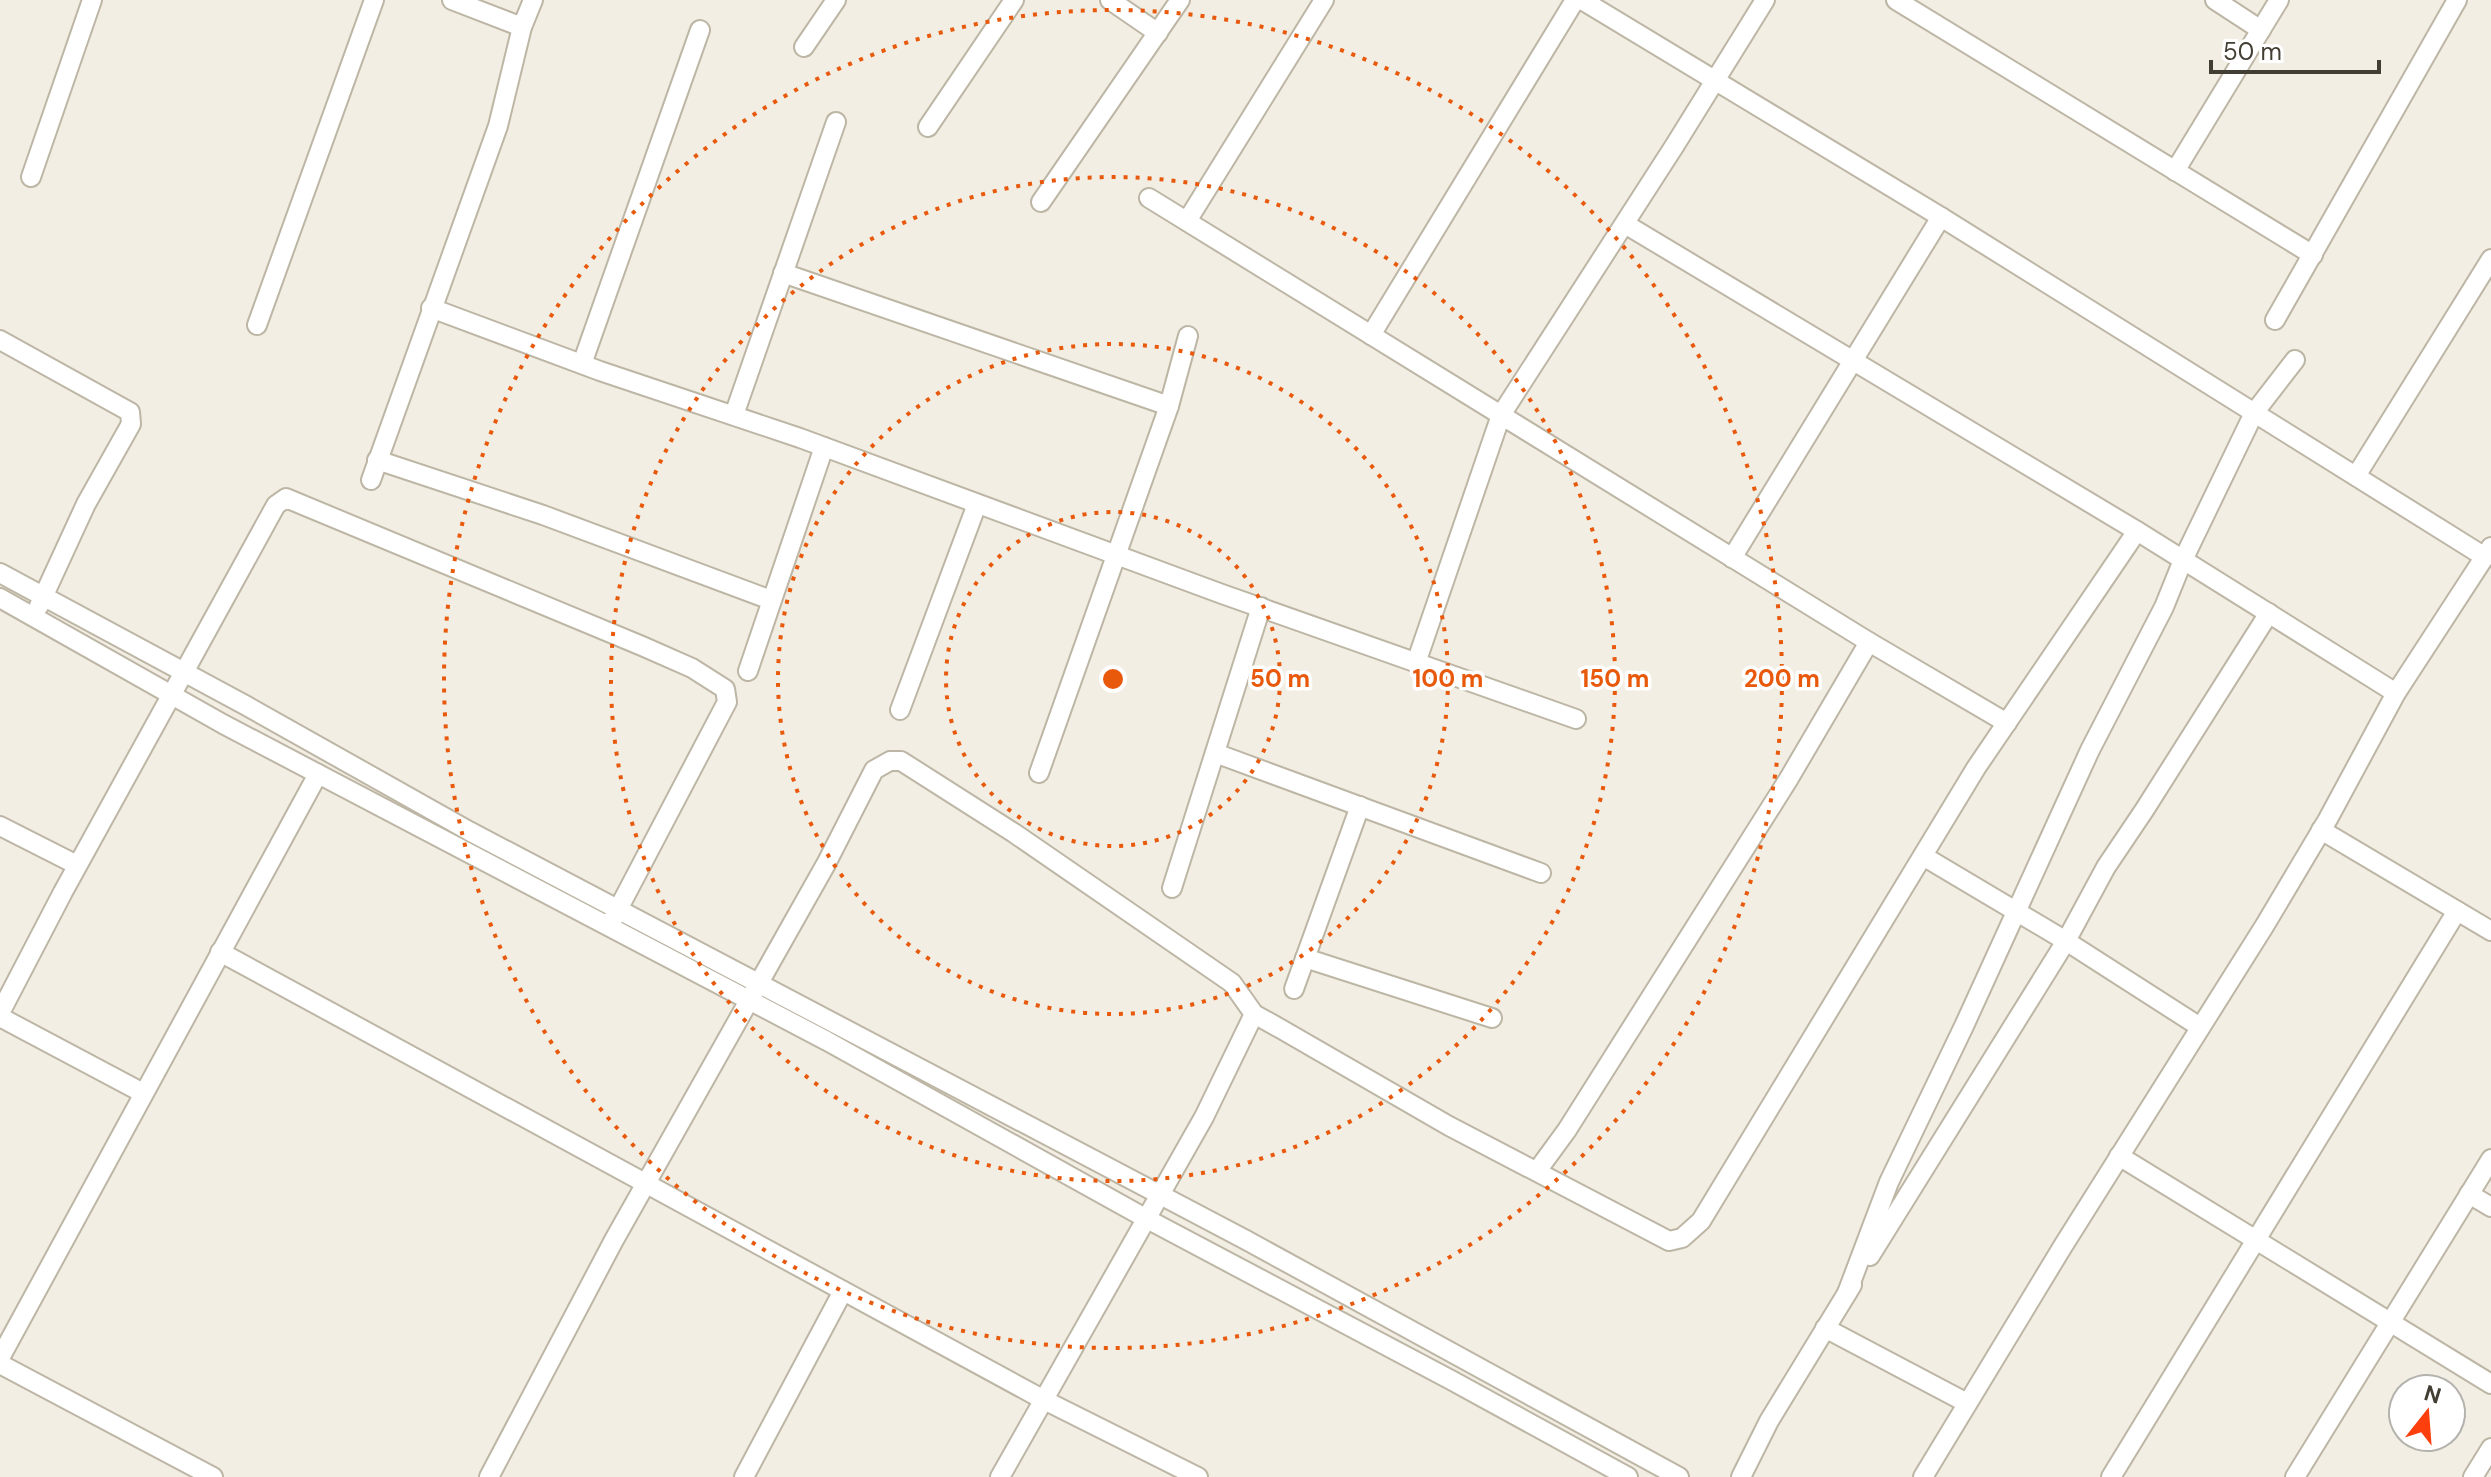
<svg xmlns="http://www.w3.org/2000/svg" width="2491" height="1477" font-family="'DM Sans',sans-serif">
	<rect width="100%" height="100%" fill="#f2eee3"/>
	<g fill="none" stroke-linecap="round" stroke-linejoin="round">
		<defs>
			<g id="street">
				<polyline points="452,0 522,27"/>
				<polyline points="1110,0 1158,33"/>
				<polyline points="1582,0 1941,217 2485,557"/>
				<polyline points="1896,0 2313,255"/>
				<polyline points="2215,0 2261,30"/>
				<polyline points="804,47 836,0"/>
				<polyline points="928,127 1014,0"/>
				<polyline points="2175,171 2279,0"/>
				<polyline points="31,177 92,0"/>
				<polyline points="1149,198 1869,642 2007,723"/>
				<polyline points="1041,202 1180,0"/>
				<polyline points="1187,221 1324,0"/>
				<polyline points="1625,224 2137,531 2396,693"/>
				<polyline points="783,273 1169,406"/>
				<polyline points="431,308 600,371 800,438 1222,594 1576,719"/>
				<polyline points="2275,320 2457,0"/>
				<polyline points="257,325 374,0"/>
				<polyline points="1371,335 1575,0"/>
				<polyline points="0,340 130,412 131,424 86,504 39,606"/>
				<polyline points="582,364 700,30"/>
				<polyline points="734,415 836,122"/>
				<polyline points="377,460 543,515 771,600"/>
				<polyline points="2356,476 2491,259"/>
				<polyline points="371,480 498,126 522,27 533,0"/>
				<polyline points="1732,558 1941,217"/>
				<polyline points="0,573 245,705 469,831 1246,1240 1679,1477"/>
				<polyline points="0,598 223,724 827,1041 1147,1219 1451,1380 1628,1477"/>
				<polyline points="1416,663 1501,415 1675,145 1765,0"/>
				<polyline points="748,671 824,447"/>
				<polyline points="900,710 977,504"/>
				<polyline points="1215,753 1541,873"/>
				<polyline points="1039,773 1169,406 1188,336"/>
				<polyline points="0,826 77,865"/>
				<polyline points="2321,830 2491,931"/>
				<polyline points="1923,856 2066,941 2200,1027"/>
				<polyline points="1172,888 1261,607"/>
				<polyline points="220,952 1044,1400 1198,1477"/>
				<polyline points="1305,958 1492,1018"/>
				<polyline points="1294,989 1360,806"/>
				<polyline points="0,1013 63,892 276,505 286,498 642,646 692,668 725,689 727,702 613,919"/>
				<polyline points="0,1017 143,1093"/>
				<polyline points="2119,1156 2491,1384"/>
				<polyline points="1537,1171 1567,1130 1788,780 1869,642"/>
				<polyline points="2469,1194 2491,1207"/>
				<polyline points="1870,1256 2066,941 2106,867 2145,809 2269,613"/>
				<polyline points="1847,1293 1889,1182 1964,1026 2090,750 2164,607 2183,560 2254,413 2295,360"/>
				<polyline points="1825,1328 1967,1403"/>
				<polyline points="0,1358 318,774"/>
				<polyline points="0,1364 213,1477"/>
				<polyline points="489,1477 614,1240 826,864 874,770 890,761 901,761 1014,833 1232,983 1254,1014 1281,1029 1449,1126 1669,1241 1682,1238 1701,1221 1976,768 2137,531"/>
				<polyline points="744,1477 843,1291"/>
				<polyline points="1000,1477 1204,1117 1254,1014"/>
				<polyline points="1741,1477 1769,1421 1852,1285"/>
				<polyline points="1923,1477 2063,1246 2265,925 2328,819 2396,693 2491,547"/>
				<polyline points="2111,1477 2457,911"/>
				<polyline points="2295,1477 2491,1159"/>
				<polyline points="2473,1477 2491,1448"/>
			</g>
		</defs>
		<use href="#street" stroke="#bdb6a5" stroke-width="22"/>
		<use href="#street" stroke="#fff" stroke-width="18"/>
	</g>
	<g fill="none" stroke="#e8590c" stroke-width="4" stroke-dasharray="4 8">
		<circle cx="1113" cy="679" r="167"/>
		<circle cx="1113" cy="679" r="335"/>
		<circle cx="1113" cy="679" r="502"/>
		<circle cx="1113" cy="679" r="669"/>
	</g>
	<circle cx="1113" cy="679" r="12" fill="#e8590c" stroke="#fff" stroke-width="4"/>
	<g font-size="24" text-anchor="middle" font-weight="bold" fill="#e8590c" stroke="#fff" stroke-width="7" stroke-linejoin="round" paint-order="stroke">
		<text x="1280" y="687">50 m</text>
		<text x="1448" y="687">100 m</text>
		<text x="1615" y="687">150 m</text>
		<text x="1782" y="687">200 m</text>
	</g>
	<g transform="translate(2427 1413) rotate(17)"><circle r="38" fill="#ffffff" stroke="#b4b2ad" stroke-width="2"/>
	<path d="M0-6L14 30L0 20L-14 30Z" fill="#fd3f0e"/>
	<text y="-12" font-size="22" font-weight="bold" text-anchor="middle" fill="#433e33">N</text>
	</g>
	<path d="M2211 60v12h168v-12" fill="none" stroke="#433e33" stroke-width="4"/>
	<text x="2223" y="60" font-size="24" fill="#433e33" stroke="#ffffff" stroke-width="6" paint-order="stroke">50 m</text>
</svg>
